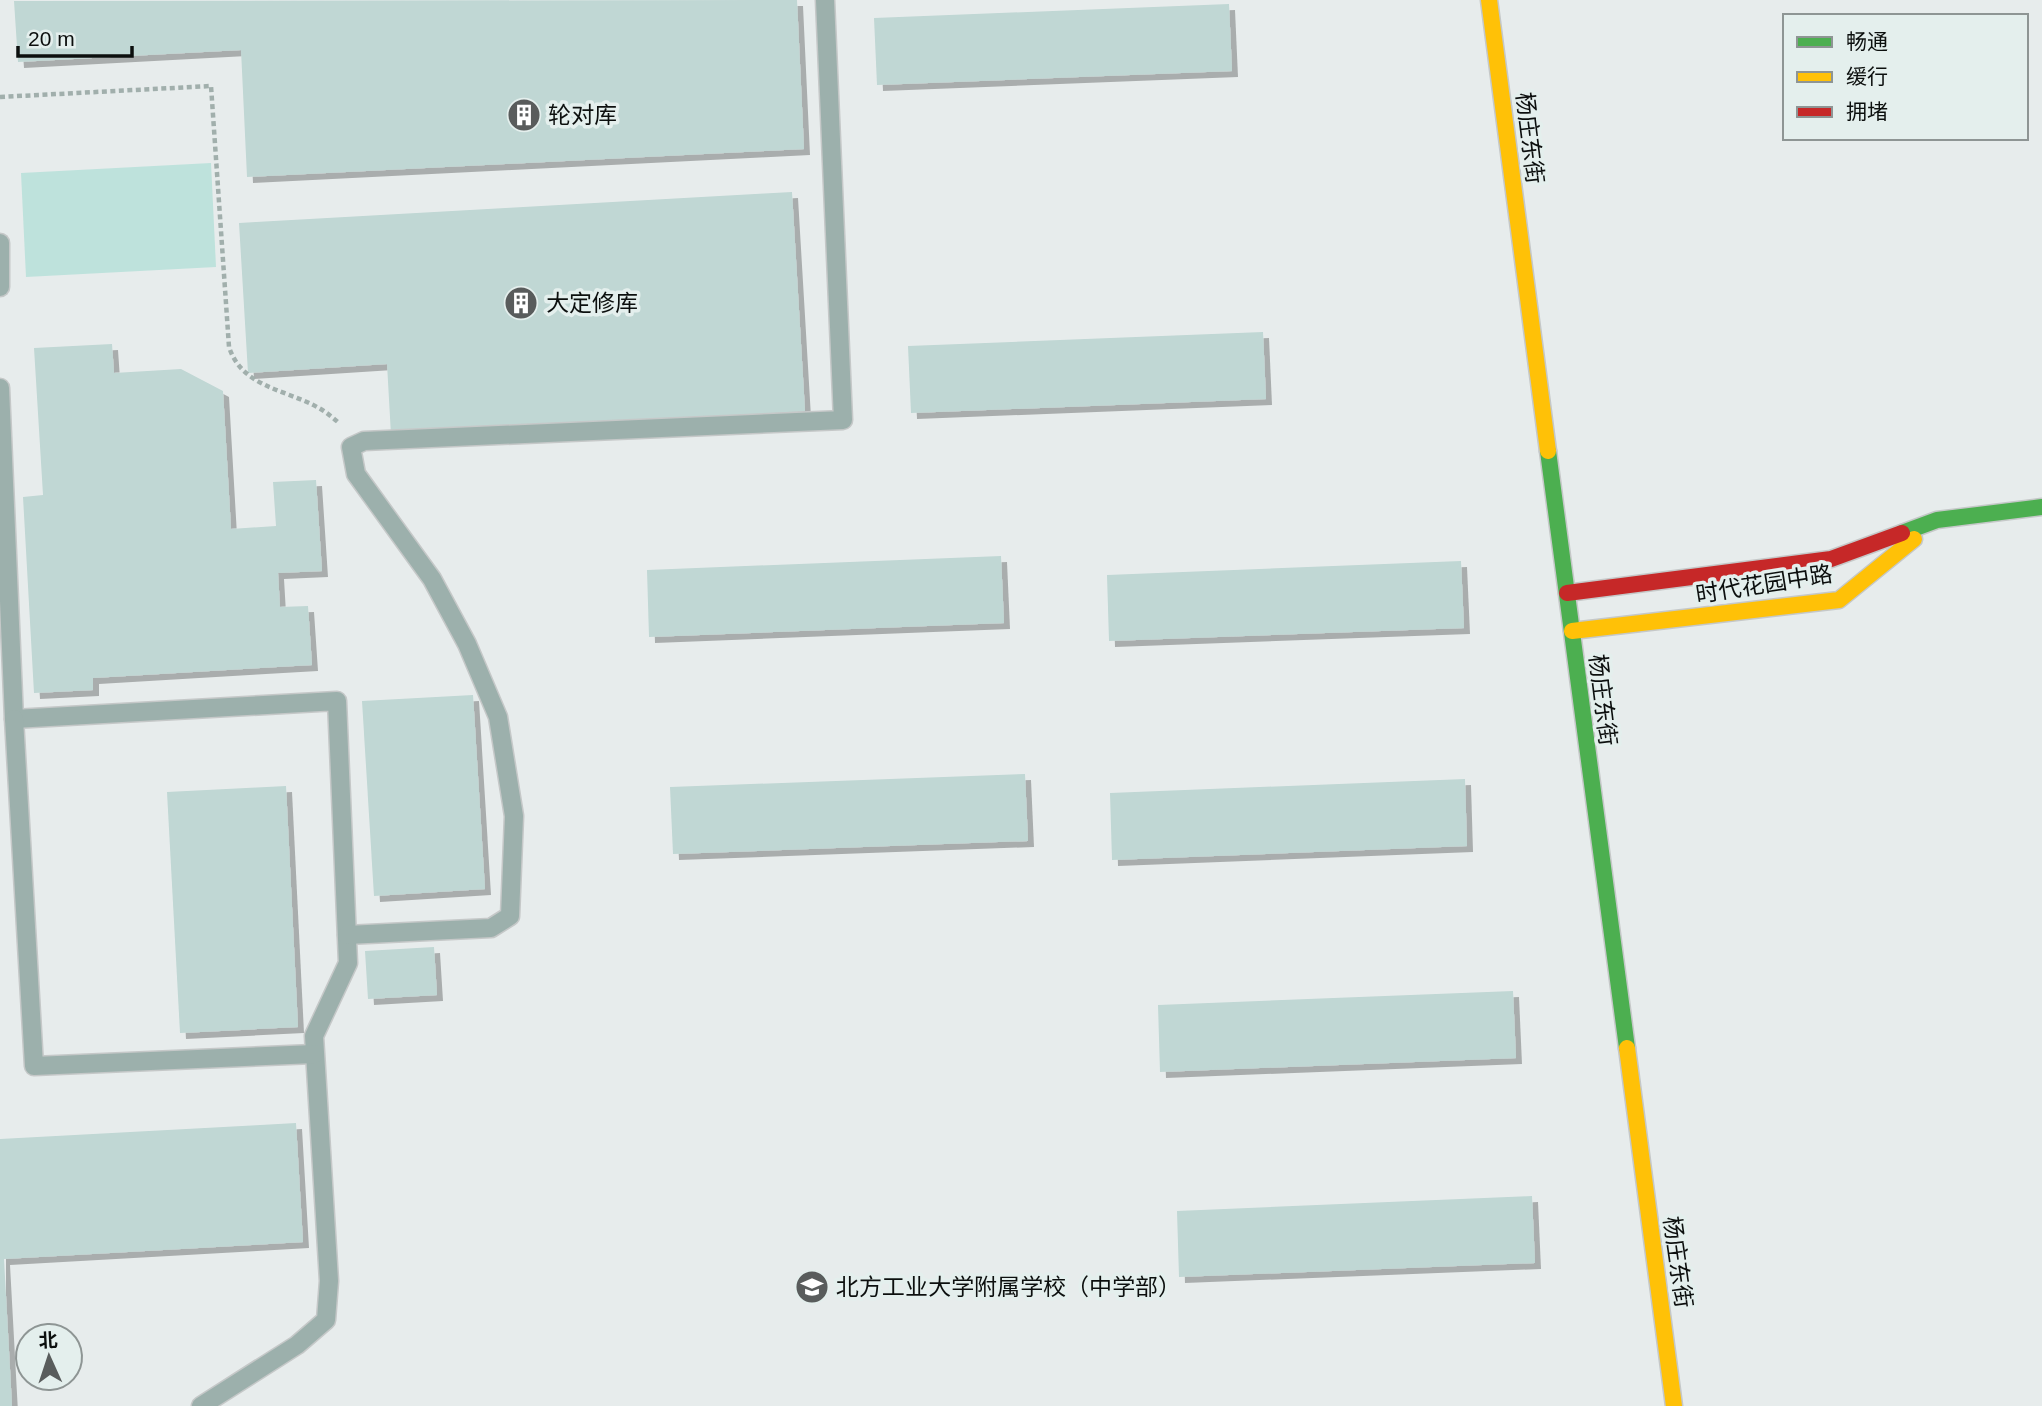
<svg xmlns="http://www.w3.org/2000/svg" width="2042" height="1406" font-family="Arial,'Noto Sans SC',sans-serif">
	<defs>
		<filter id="shadow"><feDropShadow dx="6" dy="6" stdDeviation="0" flood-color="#0004"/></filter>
	</defs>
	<rect width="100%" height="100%" fill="#e7ecec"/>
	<polygon fill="#bee2dc" points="211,163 216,267 26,277 21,173"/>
	<g fill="#c0d7d4" filter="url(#shadow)">
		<polygon points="797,0 804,149 247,177 241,50 18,62 14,1"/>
		<polygon points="1229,4 1232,71 877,85 874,18"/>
		<polygon points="792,192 805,411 391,435 387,364 248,373 239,223"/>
		<polygon points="1263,332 1266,399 911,413 908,346"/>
		<polygon points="112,344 114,373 181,369 223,391 231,529 276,526 273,482 316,480 322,571 278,573 280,607 308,606 312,665 93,678 93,690 34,693 23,497 43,495 34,348"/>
		<polygon points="1001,556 1004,623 649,637 647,570"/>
		<polygon points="1461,561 1464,628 1109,641 1107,575"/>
		<polygon points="473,695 485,889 374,896 362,701"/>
		<polygon points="1025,774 1028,841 673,854 670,787"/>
		<polygon points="1465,779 1467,846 1112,860 1110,793"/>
		<polygon points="286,786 298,1027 180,1033 167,792"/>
		<polygon points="434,947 437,995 368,999 365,951"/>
		<polygon points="1513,991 1516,1058 1160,1072 1158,1005"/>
		<polygon points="296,1123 303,1242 4,1259 12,1406 0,1406 0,1139"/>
		<polygon points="1532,1196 1535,1263 1179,1277 1177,1211"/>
	</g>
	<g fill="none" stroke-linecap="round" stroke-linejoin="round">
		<defs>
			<g id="lane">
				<polyline points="0,243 0,287"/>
				<polyline points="0,388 14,719 337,701 348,963 314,1036 329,1281 326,1320 297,1345 201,1406"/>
				<polyline points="14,719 34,1066 314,1054"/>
				<polyline points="347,935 491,928 510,916 514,816 498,717 467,644 432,579 356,474 351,447 364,441 843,420 825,0"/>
			</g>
			<g id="fast">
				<polyline points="1548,451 1627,1048"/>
				<polyline points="1902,533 1937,520 2042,507"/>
			</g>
			<g id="slow">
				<polyline points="1489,0 1548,451"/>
				<polyline points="1572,631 1839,600 1914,539"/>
				<polyline points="1627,1048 1674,1406"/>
			</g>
			<polyline id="jam" points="1567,593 1831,559 1902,533"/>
		</defs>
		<use href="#lane" stroke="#c5c8c8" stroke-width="21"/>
		<use href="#fast" stroke="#c5c8c8" stroke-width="19"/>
		<use href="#slow" stroke="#c5c8c8" stroke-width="19"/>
		<use href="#jam" stroke="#c5c8c8" stroke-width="19"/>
		<path stroke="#a1afac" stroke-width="4.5" stroke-dasharray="5 3.5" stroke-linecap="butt" d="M0 97 211 86 229 347C242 387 284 389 317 407 325 411 332 417 339 423"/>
		<use href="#lane" stroke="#9cb0ac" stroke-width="18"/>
		<use href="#fast" stroke="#4caf50" stroke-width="16"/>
		<use href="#slow" stroke="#ffc107" stroke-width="16"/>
		<use href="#jam" stroke="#c62828" stroke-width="16"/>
	</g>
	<defs>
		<symbol id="building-disc" viewBox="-11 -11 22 22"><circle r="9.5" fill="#595c5c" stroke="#e4efed"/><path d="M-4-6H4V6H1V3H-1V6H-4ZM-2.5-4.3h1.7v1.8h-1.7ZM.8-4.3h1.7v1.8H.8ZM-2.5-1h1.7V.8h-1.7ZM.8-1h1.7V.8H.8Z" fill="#fff"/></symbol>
		<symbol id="school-disc" viewBox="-11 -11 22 22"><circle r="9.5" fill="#595c5c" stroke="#e4efed"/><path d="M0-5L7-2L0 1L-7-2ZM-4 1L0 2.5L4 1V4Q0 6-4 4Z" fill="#fff"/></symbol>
	</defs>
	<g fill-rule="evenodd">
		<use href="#building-disc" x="505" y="96" width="38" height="38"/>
		<use href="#building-disc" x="502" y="284" width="38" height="38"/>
		<use href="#school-disc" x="793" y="1268" width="38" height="38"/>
	</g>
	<g text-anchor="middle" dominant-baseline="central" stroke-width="7" stroke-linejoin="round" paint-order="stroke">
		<g font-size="23" fill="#0c0f0e" stroke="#e4efed" text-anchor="start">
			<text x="548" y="115">轮对库</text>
			<text x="546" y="303">大定修库</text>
			<text x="836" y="1287">北方工业大学附属学校（中学部）</text>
		</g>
		<g font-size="23" fill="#0c0f0e" stroke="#e4efed">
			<text transform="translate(1530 138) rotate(83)">杨庄东街</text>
			<text transform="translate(1764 584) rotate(-9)">时代花园中路</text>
			<text transform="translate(1603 700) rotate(83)">杨庄东街</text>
			<text transform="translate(1678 1262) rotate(82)">杨庄东街</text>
		</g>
	</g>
	<rect x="1783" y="14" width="245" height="126" fill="#e4efed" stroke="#8e9594" stroke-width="2"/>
	<rect x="1797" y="37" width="35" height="10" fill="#4caf50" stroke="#8e9594" stroke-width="2"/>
	<text x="1846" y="49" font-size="21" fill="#0c0f0e">畅通</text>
	<rect x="1797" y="72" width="35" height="10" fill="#ffc107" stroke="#8e9594" stroke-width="2"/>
	<text x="1846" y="84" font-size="21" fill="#0c0f0e">缓行</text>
	<rect x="1797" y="107" width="35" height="10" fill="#c62828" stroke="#8e9594" stroke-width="2"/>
	<text x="1846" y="119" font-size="21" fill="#0c0f0e">拥堵</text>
	<g transform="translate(49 1357) rotate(357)"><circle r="33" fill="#e4efed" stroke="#8e9594" stroke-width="2"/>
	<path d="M0-5L12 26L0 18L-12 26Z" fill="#595c5c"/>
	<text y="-10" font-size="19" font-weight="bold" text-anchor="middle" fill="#0c0f0e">北</text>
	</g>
	<path d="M18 46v10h114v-10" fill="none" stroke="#0c0f0e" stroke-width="3.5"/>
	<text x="28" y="46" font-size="21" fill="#0c0f0e" stroke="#e4efed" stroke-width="5" paint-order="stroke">20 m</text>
</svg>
